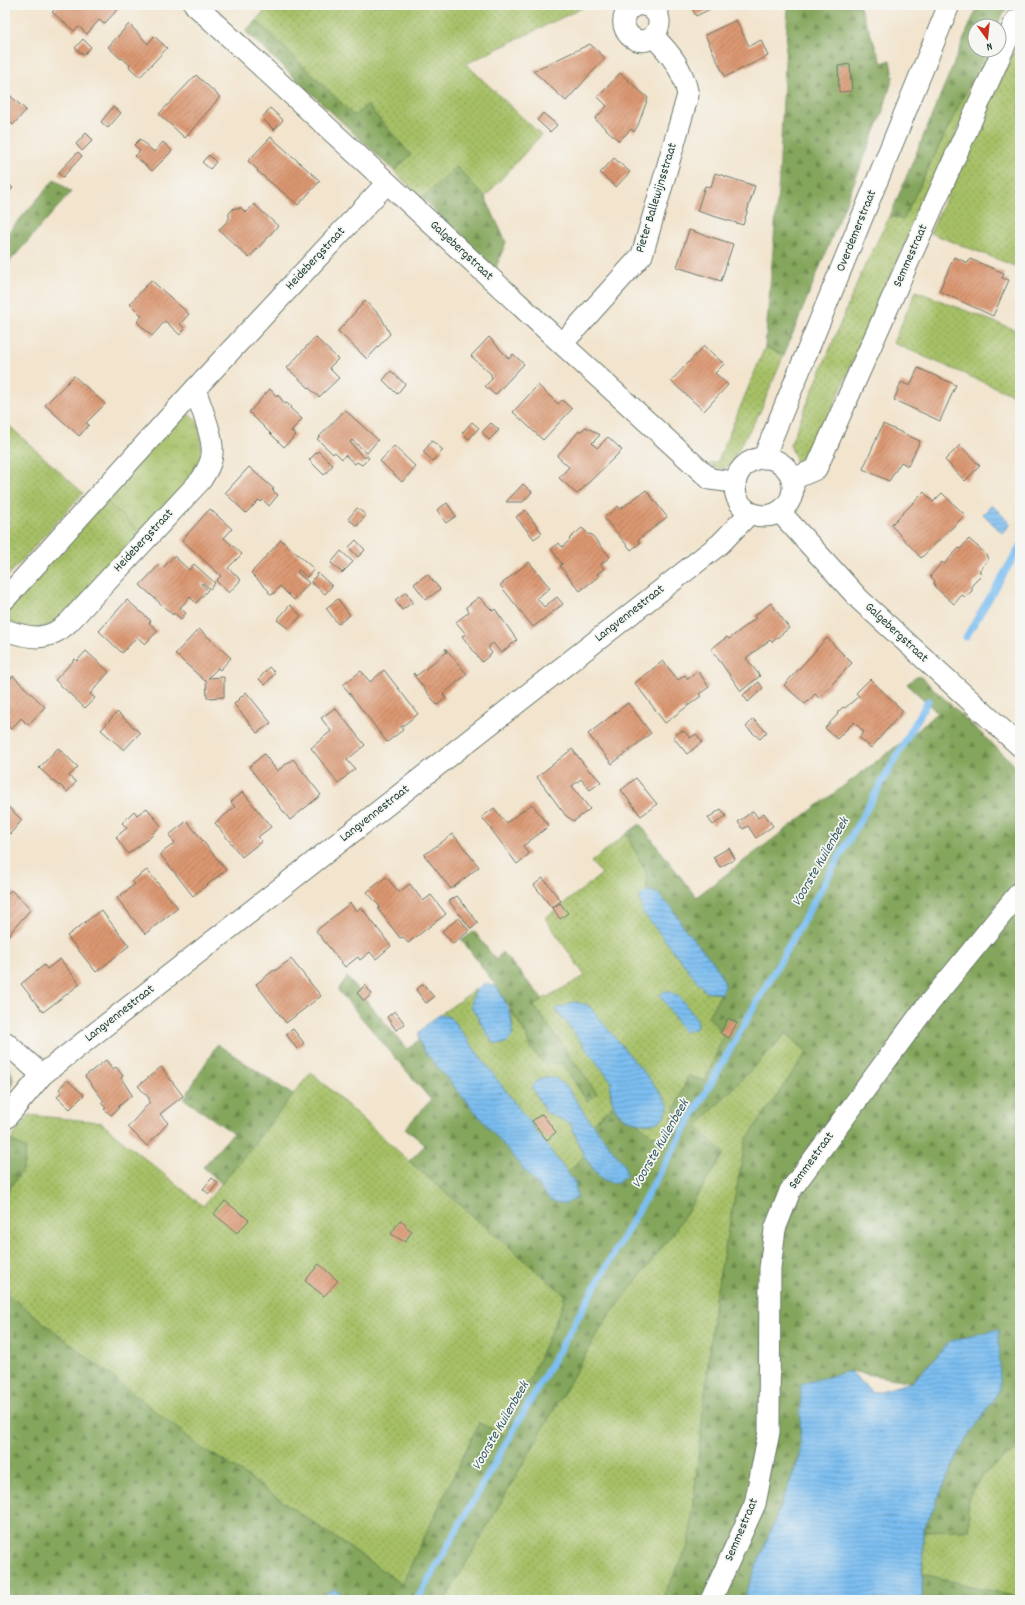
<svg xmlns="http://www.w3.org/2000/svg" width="1025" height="1605" font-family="Dekko,sans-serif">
	<defs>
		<pattern id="grass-dots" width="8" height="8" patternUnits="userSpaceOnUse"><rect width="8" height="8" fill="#a6c066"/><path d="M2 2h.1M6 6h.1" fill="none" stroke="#879d55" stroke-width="1.8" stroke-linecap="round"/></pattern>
		<pattern id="forest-firs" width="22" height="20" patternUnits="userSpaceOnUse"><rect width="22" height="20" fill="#84a65b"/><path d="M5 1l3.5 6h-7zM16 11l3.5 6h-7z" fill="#6b884c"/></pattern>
		<pattern id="park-crowns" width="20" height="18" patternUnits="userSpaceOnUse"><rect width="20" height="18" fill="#a6c066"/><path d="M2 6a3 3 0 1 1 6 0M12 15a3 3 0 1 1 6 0" fill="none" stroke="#879d55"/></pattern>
		<pattern id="water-rules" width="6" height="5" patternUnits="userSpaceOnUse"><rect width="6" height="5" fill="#7bbef1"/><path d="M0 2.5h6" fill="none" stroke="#649cc4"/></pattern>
		<pattern id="building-hatch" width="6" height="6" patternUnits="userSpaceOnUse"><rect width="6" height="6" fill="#db9771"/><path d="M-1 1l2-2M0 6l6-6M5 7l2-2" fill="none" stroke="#b17c5e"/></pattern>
	</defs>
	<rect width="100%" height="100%" fill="#f6f6f2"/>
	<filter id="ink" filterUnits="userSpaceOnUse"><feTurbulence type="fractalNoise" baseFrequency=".025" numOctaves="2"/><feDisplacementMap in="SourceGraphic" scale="8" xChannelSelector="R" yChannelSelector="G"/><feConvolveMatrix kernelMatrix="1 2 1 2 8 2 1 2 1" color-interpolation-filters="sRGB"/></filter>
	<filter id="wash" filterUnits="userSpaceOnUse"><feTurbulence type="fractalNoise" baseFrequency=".012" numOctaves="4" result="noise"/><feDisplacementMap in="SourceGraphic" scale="16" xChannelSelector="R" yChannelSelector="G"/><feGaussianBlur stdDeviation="0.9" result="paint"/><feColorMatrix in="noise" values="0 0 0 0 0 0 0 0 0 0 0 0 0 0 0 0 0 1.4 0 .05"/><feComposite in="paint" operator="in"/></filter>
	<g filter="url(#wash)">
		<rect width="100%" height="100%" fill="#f2e4cd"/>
		<g fill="url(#grass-dots)" stroke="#627e4d">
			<polygon points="270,5 588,5 466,64 541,135 485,197 457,167 422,198 394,171 411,155 367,105 354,116 256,20"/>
			<polygon points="1020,38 1020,268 930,233"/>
			<polygon points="986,50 995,50 893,269 809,462 798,465 790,445 863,269 890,216 903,220"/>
			<polygon points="916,291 1020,332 1020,398 893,343"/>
			<path d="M765 347 784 355 760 412 729 466C721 470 716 469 709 464L718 461Z"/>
			<polygon points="5,422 83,493 5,579"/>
			<path d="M105 500 140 533 62 618C41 632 32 629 9 622 4 617 5 613 8 606Z"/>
			<polygon points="626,834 646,872 647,890 640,897 677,954 705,991 721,994 708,1016 725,1034 705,1081 688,1076 665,1136 653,1137 636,1122 652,1124 556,1010 612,1081 610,1094 614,1105 592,1124 587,1117 532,1087 540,1100 555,1117 571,1124 584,1156 567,1173 451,1018 441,1014 476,989 473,994 471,1006 493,1043 513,1025 510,1009 527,1036 529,1046 562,1063 587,1100 596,1093 534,1006 543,999 585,976 545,918 602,874 591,862"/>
			<polygon points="786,1033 807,1052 746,1140 715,1299 689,1545 661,1600 445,1600 603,1324 674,1232 724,1154 697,1126"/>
			<polygon points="311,1072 409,1161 565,1295 562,1307 505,1435 479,1423 402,1584 226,1462 203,1449 5,1292 5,1195 23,1169 26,1149 11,1140 28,1115 100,1122 203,1206"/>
			<polygon points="1020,1447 1020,1598 923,1574 923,1531 969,1529 968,1498 983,1474"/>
		</g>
		<g fill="url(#forest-firs)" stroke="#527248">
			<polygon points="788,5 859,5 882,63 890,60 893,77 882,114 784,355 765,347 779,178"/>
			<polygon points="978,5 1008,5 997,26 975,26 975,50 986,50 903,220 890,216"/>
			<polygon points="256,20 354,116 367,105 411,155 394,171 245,31"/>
			<polygon points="457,167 485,197 506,242 495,270 422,198"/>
			<polygon points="55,179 71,192 5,267 5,236"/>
			<polygon points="919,675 1020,770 1020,1447 983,1474 968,1498 969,1530 923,1531 960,1450 951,1341 912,1382 850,1371 800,1456 743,1600 661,1600 689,1545 715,1299 746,1140 807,1052 787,1033 697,1126 724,1153 674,1232 603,1324 445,1600 350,1600 335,1589 327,1593 322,1600 77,1600 71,1597 58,1600 5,1600 5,1292 203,1449 226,1462 402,1584 479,1423 505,1435 562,1307 565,1295 409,1161 425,1145 405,1128 431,1100 338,990 347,977 407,1049 419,1040 424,1051 550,1199 565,1204 575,1183 567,1173 584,1156 601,1179 623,1163 592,1124 614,1105 621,1117 636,1122 653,1136 665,1136 688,1076 705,1081 724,1034 708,1016 721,994 725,983 714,963 684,928 672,908 658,894 647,890 646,872 626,834 640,824 696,897 918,730 937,712 907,684"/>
			<polygon points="474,931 496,960 502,952 543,999 534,1006 597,1093 587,1101 562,1063 545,1064 529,1046 527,1036 497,987 462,940"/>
			<polygon points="217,1044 293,1095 222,1184 203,1167 233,1133 184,1099"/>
			<path d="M5 1062C16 1078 15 1082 5 1098Z"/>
			<polygon points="11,1140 26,1149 23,1169 5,1195 5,1149"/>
			<polygon points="923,1574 1020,1598 1020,1600 922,1600"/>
		</g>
		<polygon fill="url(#park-crowns)" stroke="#627e4d" points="190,415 196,419 199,425 203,456 195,473 140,533 105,500 182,416"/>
		<g fill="url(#water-rules)" stroke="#4d7e92">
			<polygon points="992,505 1011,524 1002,533 983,514"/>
			<polygon points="647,890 658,894 672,908 684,928 714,963 725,983 721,994 705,991 642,911 640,897"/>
			<path d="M485 983 497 987C507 1005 514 1015 512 1037L504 1044 493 1043 471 1006C473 995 475 990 485 983Z"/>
			<polygon points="667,990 680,997 698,1021 696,1029 684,1032 660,995"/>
			<path d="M574 1002 588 1005 661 1093 669 1106C667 1110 664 1117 661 1120 656 1124 649 1123 643 1123 617 1120 609 1106 611 1081L556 1009Z"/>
			<polygon points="441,1014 451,1018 575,1183 577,1198 565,1204 550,1200 424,1051 419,1040 419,1032 428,1023"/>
			<polygon points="547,1077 555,1078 567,1087 587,1117 623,1163 627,1175 616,1184 601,1179 584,1156 571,1124 546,1112 532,1087 539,1079"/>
			<polygon points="999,1329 1000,1389 960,1450 923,1531 922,1600 743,1600 800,1457 801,1384 850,1371 873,1393 912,1382 951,1341"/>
			<polygon points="335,1589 350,1600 322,1600 327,1593"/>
		</g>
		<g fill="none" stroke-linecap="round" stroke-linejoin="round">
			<g stroke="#7bbef1" stroke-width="7">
				<polyline points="966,637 1020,547"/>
				<polyline points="417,1600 928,701"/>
			</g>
		</g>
		<g id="blocks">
			<g fill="url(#building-hatch)">
				<polygon points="55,5 122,5 104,24 99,20 87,34 79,27 74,31 52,12 57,7"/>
				<polygon points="690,5 718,5 696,16"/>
				<polygon points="736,20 749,46 761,40 768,56 725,77 705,35"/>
				<polygon points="129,24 148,44 154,36 167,48 140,77 129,67 130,65 122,58 121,59 108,47"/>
				<polygon points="83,39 91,47 83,55 75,48"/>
				<polygon points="590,44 605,58 566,101 533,71"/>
				<polygon points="850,64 852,91 839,92 838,66"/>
				<polygon points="620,73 648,98 638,125 634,132 631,129 619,141 595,119 607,106 598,97"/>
				<polygon points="196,75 220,97 185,138 159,114"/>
				<polygon points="5,91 26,110 13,125 7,119 5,121"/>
				<polygon points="113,107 121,113 108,128 101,122"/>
				<polygon points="270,108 283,120 274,130 262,118"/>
				<polygon points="543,113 557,125 550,132 537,120"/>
				<polygon points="86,133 93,140 82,151 76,144"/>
				<polygon points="271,137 320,181 298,205 257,171 258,170 248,161"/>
				<polygon points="140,139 154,152 163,142 172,151 152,171 135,156 140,151 134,145"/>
				<polygon points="78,152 82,156 63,177 58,173"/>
				<polygon points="209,155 216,162 210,169 202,162"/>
				<polygon points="614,158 630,172 616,187 600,173"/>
				<polygon points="715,173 755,186 743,225 697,211 705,186 711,187"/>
				<polygon points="5,181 13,188 5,197"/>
				<polygon points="254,204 278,226 249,258 219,230 229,219 229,213 234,208 239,209 240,207 246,213"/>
				<polygon points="689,230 733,244 721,281 677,267"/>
				<polygon points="954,257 968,263 970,259 1004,273 1002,278 1009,280 993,316 939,291"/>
				<polygon points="151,280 189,314 180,324 185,329 180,335 165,321 152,336 137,322 142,316 130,304"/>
				<polygon points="365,301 380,315 390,334 367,359 338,331"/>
				<polygon points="315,337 338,359 329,368 339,378 319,397 287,368"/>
				<polygon points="489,337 509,359 513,354 524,364 495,395 485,386 492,379 491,374 471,356"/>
				<polygon points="704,346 724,364 715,373 728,385 704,411 671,381"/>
				<polygon points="918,368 956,385 940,421 894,400 901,382 910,386"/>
				<polygon points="391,371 405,384 397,394 383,380"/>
				<polygon points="74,376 105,404 86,423 89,425 79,436 45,405"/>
				<polygon points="538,385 558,404 562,400 572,409 543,440 513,412"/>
				<polygon points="270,389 277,397 278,395 285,404 287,403 291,407 290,408 302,419 291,431 296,435 284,447 249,412"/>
				<polygon points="345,410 378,440 367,453 352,440 350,442 361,455 365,458 367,456 369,458 362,465 357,462 355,464 345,455 342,459 335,452 333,454 317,439"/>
				<polygon points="472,422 479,428 469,439 462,433"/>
				<polygon points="491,423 499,430 489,440 482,432"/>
				<polygon points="883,424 920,441 908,466 901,462 889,481 863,469"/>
				<polygon points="586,427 600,435 592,443 597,448 608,437 622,450 577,494 559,478 569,467 557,456 579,431 580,432"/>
				<polygon points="432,441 443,450 433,461 423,452"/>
				<polygon points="960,445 980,466 965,481 945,460"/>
				<polygon points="394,446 416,467 402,482 380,461"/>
				<polygon points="318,451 333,465 324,475 309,460"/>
				<polygon points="249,467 274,489 272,490 278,495 269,506 263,500 261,502 259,500 246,513 225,493"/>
				<polygon points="523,484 532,492 523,502 506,502"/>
				<polygon points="646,490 667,517 638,540 640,543 631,550 604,518 618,506 620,509"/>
				<polygon points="924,492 933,502 942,493 965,515 921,558 891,525"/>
				<polygon points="447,503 456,516 446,523 437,510"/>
				<polygon points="357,508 366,515 357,526 348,519"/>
				<polygon points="210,509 232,529 224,538 242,554 228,568 241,580 229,593 216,581 221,576 182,540"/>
				<polygon points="525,510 542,533 534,539 516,517"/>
				<polygon points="582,528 589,535 591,534 610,557 601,564 604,569 597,574 599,576 580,591 560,566 562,564 551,549 559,543 562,547 570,540 569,539"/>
				<polygon points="969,539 986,554 988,560 979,571 982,575 972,585 972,591 965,597 962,595 954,604 935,587 934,583 935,581 930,576 942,562 944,564 959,548 960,549"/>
				<polygon points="281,540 314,569 307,577 299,570 297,572 309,583 294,600 280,586 272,595 268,592 269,591 251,573"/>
				<polygon points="356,540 365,550 358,557 349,547"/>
				<polygon points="341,551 353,562 342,573 331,563"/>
				<polygon points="174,556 189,570 194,564 215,583 210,589 203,583 201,584 208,590 196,603 190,597 180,608 186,613 181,619 174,613 173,615 140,585 160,564 164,567"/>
				<polygon points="529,562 550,588 537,598 544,607 557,597 563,604 533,627 500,585"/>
				<polygon points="318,573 332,586 325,594 311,582"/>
				<polygon points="427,574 440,589 426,600 414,584"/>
				<polygon points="406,592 413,602 402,610 395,600"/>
				<polygon points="479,597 493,611 495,609 517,640 501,653 493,643 489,646 489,649 492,653 482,662 462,636 466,634 456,622 469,612 466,607"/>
				<polygon points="338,599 350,615 338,624 326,608"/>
				<polygon points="127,600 151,621 149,623 158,631 145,644 137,637 122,653 99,631"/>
				<polygon points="771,603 789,628 772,642 770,640 746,658 760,676 741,691 711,649 727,637 729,639 756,618 754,616"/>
				<polygon points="290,605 301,616 289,629 277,620"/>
				<polygon points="199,629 231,658 220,670 218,668 208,678 224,677 224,697 207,698 206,680 205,681 175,654"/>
				<polygon points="827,638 852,663 819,698 815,694 805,704 784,685"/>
				<polygon points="445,649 446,649 467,674 443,694 446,698 437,705 413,674 414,673 416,676 447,652"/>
				<polygon points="86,651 109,672 90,694 95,698 85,708 55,680 75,659 77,661"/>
				<polygon points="663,661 678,680 685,675 688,679 698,671 709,687 699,694 701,696 665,723 635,683"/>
				<polygon points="269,667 275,673 265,685 259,679"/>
				<polygon points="384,670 418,714 401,727 403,730 387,742 343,685 361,671 370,682"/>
				<polygon points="13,676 45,707 28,725 21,718 11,729 5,724 5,684"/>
				<polygon points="870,679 903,711 871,748 859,737 864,732 854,722 837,739 825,728 838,714 837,713 843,707 845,708 859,696 856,693"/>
				<polygon points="759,682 763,688 748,702 743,695"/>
				<polygon points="246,692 271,723 257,733 234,704"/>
				<polygon points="628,703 651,733 612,764 588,734"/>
				<polygon points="335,708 365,745 347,760 355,769 338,783 311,748 331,731 321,718"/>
				<polygon points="117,712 140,733 124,750 101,730"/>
				<polygon points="753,719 767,732 760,739 746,727"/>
				<polygon points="681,731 685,732 690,738 696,734 702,742 687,754 673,737"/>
				<polygon points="58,748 78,767 69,776 76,782 67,792 60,785 59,786 39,768"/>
				<polygon points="572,749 590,772 591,771 601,782 590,790 581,779 572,786 590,809 574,821 566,816 537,777"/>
				<polygon points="264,754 277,771 293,759 321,795 290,820 249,767"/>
				<polygon points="636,778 657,804 641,816 621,790"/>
				<polygon points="243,792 271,827 258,837 262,841 242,857 215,823 235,807 231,802"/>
				<polygon points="532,804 549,826 523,846 529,854 517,864 482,817 494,808 506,823"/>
				<polygon points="6,805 22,820 10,834 5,829"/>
				<polygon points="147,808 161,826 152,834 153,835 128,854 116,837 127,828 122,823 134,811 137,815"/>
				<polygon points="721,809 726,816 713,825 708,818"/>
				<polygon points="753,811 758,818 764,813 773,826 756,838 748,826 743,829 738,822"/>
				<polygon points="187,821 226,870 193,896 160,854 175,843 169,835"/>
				<polygon points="453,834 479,867 451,889 424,855"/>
				<polygon points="729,848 735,859 720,867 713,857"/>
				<polygon points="147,870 178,908 145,934 117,898 135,884 132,881"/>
				<polygon points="386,877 399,892 410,884 423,901 431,895 446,914 408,943 403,937 400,938 378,909 380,907 367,892"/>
				<polygon points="543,878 561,901 552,908 534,885"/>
				<polygon points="11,890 28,906 30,910 5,939 5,896"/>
				<polygon points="457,896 478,923 471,929 449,901"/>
				<polygon points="350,903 356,911 361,907 391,946 376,959 370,952 360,960 358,957 345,967 316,931"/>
				<polygon points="560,903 568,913 560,919 553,908"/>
				<polygon points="101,910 129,946 96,972 67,936"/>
				<polygon points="459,918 469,931 453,944 442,931"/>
				<polygon points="60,959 80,984 43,1012 21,984 44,965 47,969"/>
				<polygon points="291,959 321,996 286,1023 256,984 274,970 275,971"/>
				<polygon points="423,984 434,997 426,1003 416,990"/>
				<polygon points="365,985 372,994 364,1001 357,993"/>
				<polygon points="395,1011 405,1024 396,1030 387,1017"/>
				<polygon points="728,1018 737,1023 729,1038 720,1033"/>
				<polygon points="293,1029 304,1043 297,1049 286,1034"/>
				<polygon points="106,1060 113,1069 116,1067 123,1076 121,1078 132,1095 118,1107 119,1108 111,1115 104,1109 106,1108 101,1103 104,1101 85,1076"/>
				<polygon points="161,1067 183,1096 160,1114 168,1123 147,1146 128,1127 149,1103 149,1098 138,1086"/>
				<polygon points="67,1080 84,1095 70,1109 57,1097 62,1091 59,1089"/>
				<polygon points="542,1114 556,1132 547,1140 532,1121"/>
				<polygon points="212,1178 218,1183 209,1194 203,1189"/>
				<polygon points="225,1201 249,1220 237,1233 214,1214"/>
				<polygon points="400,1220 406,1224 405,1226 412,1231 405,1242 391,1234"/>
				<polygon points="319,1264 338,1281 324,1296 305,1281"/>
			</g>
		</g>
	</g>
	<g filter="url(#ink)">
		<use href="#blocks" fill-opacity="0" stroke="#69776a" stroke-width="1"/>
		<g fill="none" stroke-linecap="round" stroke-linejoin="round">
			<defs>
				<g id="minor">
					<polyline points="195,5 562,344 710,479 734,482"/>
					<path d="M638 5C610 13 628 51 651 38 654 35 657 32 658 28 662 17 654 7 643 5"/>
					<path d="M562 344 642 255 688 95C683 69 671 54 653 36"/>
					<polyline points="764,457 949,5"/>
					<circle cx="764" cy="487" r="29"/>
					<polyline points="793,479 816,469 1016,20"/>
					<polyline points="780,512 860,600 1020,746"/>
					<polyline points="5,599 195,389 387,183"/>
					<path d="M5 630C31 639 48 642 69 622L201 480C206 472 212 463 212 453 214 437 200 405 195 389"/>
					<polyline points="5,1042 42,1075"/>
					<polyline points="5,1119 42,1075 720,544 750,513"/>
					<polyline points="711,1600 755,1504 769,1432 770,1268 775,1229 790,1191 922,1012 1020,892"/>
				</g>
			</defs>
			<use href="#minor" stroke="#69776a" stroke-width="23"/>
			<use href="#minor" stroke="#fff" stroke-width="21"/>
		</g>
	</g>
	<g text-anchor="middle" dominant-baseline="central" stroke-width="3.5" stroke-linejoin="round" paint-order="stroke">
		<g font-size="13" fill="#1f3d34" stroke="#f6f6f2">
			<text transform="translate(657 198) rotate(-73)">Pieter Ballewijnsstraat</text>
			<text transform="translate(857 231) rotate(-68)">Overdemerstraat</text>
			<text transform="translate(461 251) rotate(43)">Galgebergstraat</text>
			<text transform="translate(911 256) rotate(-66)">Semmestraat</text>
			<text transform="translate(316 259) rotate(-47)">Heidebergstraat</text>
			<text transform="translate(144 541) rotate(-47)">Heidebergstraat</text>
			<text transform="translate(630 614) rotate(-38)">Langvennestraat</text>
			<text transform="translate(896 633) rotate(43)">Galgebergstraat</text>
			<text transform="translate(375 814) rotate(-38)">Langvennestraat</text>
			<text transform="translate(120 1014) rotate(-38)">Langvennestraat</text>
			<text transform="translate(812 1161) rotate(-54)">Semmestraat</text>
			<text transform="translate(742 1530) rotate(-67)">Semmestraat</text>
		</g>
		<g font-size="14" font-style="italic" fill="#365d63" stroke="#f6f6f2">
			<text transform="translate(821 862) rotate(-60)">Voorste Kuilenbeek</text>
			<text transform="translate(661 1144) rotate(-60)">Voorste Kuilenbeek</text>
			<text transform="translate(501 1426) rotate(-60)">Voorste Kuilenbeek</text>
		</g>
	</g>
	<rect width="1025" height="1605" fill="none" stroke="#f6f6f2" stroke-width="20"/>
	<g transform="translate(987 38) rotate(165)"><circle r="19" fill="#f6f6f2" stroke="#a0aca6"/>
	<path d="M0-3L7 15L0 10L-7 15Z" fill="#c8321e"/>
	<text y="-6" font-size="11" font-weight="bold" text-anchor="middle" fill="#1f3d34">N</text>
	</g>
</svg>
